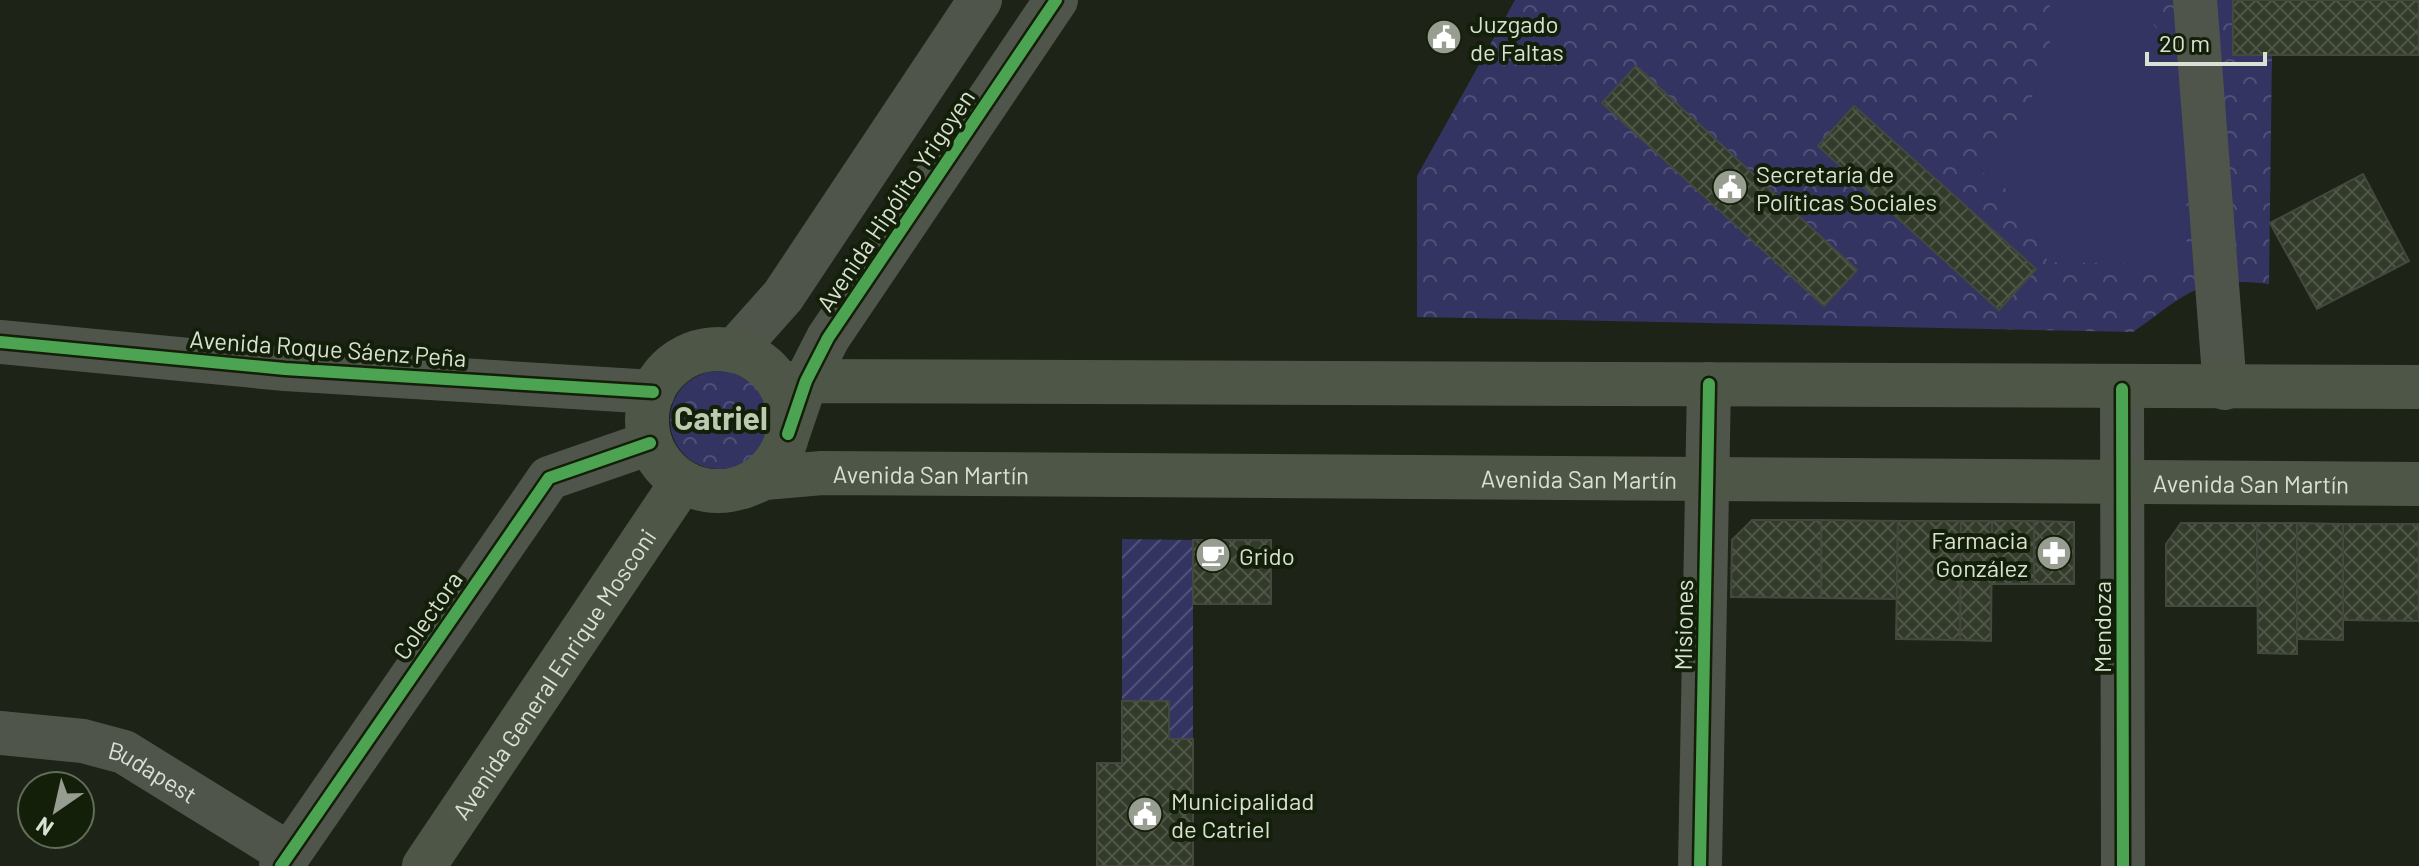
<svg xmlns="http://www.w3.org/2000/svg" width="2419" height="866" font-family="Barlow,sans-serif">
	<defs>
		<pattern id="forest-crowns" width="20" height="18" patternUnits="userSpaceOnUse" patternTransform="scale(2)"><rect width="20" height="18" fill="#333461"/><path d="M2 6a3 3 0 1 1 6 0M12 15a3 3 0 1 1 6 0" fill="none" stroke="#505177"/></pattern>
		<pattern id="garden-furrows" width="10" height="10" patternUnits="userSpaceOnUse" patternTransform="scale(2)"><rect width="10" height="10" fill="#333461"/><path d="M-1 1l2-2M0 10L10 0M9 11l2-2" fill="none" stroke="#505177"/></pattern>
		<pattern id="building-cross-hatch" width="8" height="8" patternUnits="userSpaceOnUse" patternTransform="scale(2)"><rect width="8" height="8" fill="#323a2a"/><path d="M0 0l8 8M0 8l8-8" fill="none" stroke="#4f5648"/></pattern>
	</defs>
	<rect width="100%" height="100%" fill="#1d2317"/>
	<g fill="url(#forest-crowns)">
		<path d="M1515 0H2233V55H2272L2269 284C2197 276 2189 293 2133 332L1417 317V176Z"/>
		<circle cx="719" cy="420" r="49"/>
	</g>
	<polygon fill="url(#garden-furrows)" points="1122,539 1193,540 1193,739 1169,739 1169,701 1122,701"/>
	<path fill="#333461" d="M2049 0H2135L2185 67 2187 265 2048 262 2018 198 1973 165C2024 125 2060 68 2049 0Z"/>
	<g fill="url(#building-cross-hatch)" stroke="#44493f" stroke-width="2">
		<rect x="2233" y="0" width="186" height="55"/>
		<polygon points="1636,66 1857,270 1824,306 1602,103"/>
		<polygon points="1854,106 2036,269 1999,310 1818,146"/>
		<polygon points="2363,174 2409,261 2317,309 2270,223"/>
		<polygon points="1752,520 1821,520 1821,598 1731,597 1732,540"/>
		<polygon points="1821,520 1898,521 1897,599 1821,598"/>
		<polygon points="1898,521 1961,521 1960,640 1896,639"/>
		<polygon points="1961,521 1992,521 1991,641 1960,640"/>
		<polygon points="1992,521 2034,521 2034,584 1991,584"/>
		<polygon points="2034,521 2074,522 2074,584 2034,584"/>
		<polygon points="2181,523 2257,523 2258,606 2166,606 2166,544"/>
		<polygon points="2257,523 2297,523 2297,654 2258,653"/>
		<polygon points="2297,523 2343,524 2343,640 2297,639"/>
		<polygon points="2343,524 2419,524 2419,621 2343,620"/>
		<rect x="1193" y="540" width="78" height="64"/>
		<polygon points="1122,701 1169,701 1169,739 1193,739 1193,866 1097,866 1097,763 1122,763"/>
	</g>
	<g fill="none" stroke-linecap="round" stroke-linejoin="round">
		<g stroke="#4f554b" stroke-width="44">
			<polyline points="2195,0 2225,388"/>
			<polyline points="0,342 285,369 653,392"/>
			<polyline points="734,351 783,296 980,0"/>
			<polyline points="2122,389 2123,866"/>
			<polyline points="788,434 806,381 828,338 1056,0"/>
			<path id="s1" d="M0 733 83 741 124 752 289 854"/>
			<polyline points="281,866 549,478 650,443"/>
			<polyline points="1700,866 1709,384"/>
		</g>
		<g stroke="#4e5747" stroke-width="44">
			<circle cx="718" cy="420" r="71"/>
			<polyline points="780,385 806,381 2419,387"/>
			<path id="s2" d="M743 487 765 478 822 473 2419 484"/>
			<path id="s3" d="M424 866 682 482"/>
		</g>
		<defs>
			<g id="cycleway">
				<polyline points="0,342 285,369 653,392"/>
				<polyline points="2122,389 2123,866"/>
				<polyline points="788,434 806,381 828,338 1056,0"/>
				<polyline points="281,866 549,478 650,443"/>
				<polyline points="1700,866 1709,384"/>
			</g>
		</defs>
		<use href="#cycleway" stroke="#131f08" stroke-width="17"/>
		<use href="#cycleway" stroke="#4ca352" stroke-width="12"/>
	</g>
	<defs>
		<symbol id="civic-disc" viewBox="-11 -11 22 22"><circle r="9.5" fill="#979e91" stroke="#131f08"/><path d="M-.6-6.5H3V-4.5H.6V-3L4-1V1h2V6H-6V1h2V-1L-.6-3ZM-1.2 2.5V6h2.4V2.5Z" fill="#fff"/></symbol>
		<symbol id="pharmacy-disc" viewBox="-11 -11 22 22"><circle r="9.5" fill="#979e91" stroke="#131f08"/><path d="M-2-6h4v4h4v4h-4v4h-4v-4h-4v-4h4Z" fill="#fff"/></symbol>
		<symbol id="cafe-disc" viewBox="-11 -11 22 22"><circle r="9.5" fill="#979e91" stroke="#131f08"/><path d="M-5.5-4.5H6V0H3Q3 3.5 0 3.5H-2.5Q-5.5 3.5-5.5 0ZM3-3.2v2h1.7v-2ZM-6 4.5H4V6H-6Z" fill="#fff"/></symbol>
	</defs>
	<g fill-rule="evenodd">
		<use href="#civic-disc" x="1424" y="17" width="40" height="40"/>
		<use href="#civic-disc" x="1710" y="167" width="40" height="40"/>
		<use href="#pharmacy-disc" x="2034" y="533" width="40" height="40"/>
		<use href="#cafe-disc" x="1193" y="535" width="40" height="40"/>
		<use href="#civic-disc" x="1125" y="794" width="40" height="40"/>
	</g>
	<g text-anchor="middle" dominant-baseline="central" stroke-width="8" stroke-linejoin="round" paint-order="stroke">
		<g font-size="24" fill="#d9e1d3" stroke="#131f08" text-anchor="start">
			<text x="1470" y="23">Juzgado<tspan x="1470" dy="28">de Faltas</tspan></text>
			<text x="1756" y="173">Secretaría de<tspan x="1756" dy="28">Políticas Sociales</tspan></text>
			<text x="2028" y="539" text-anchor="end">Farmacia<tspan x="2028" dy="28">González</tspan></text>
			<text x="1239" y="555">Grido</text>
			<text x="1171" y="800">Municipalidad<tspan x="1171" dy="28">de Catriel</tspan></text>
		</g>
		<g font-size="24" fill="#d9e1d3" stroke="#131f08">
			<text transform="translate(895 200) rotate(-56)">Avenida Hipólito Yrigoyen</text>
			<text transform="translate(328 348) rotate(4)">Avenida Roque Sáenz Peña</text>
			<text stroke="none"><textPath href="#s2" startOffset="190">Avenida San Martín</textPath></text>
			<text stroke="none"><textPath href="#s2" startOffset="838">Avenida San Martín</textPath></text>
			<text stroke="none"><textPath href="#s2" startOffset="1510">Avenida San Martín</textPath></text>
			<text transform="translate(427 615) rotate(-55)">Colectora</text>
			<text transform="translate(1683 625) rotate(-89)">Misiones</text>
			<text transform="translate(2101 627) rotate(-90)">Mendoza</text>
			<text stroke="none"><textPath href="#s3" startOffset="232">Avenida General Enrique Mosconi</textPath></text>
			<text stroke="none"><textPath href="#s1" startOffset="160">Budapest</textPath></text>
		</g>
		<g font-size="32" font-weight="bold" fill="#bbcbaf" stroke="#131f08">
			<text x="721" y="417">Catriel</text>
		</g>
	</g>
	<g transform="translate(56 810) rotate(214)"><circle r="38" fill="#131f08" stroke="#626d59" stroke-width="2"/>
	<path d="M0-6L14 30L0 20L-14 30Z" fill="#979e91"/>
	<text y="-12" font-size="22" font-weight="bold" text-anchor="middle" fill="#d9e1d3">N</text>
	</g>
	<path d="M2147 52v12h118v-12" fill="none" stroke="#d9e1d3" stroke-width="4"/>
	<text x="2159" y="52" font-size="24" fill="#d9e1d3" stroke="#131f08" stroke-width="6" paint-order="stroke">20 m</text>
</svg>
